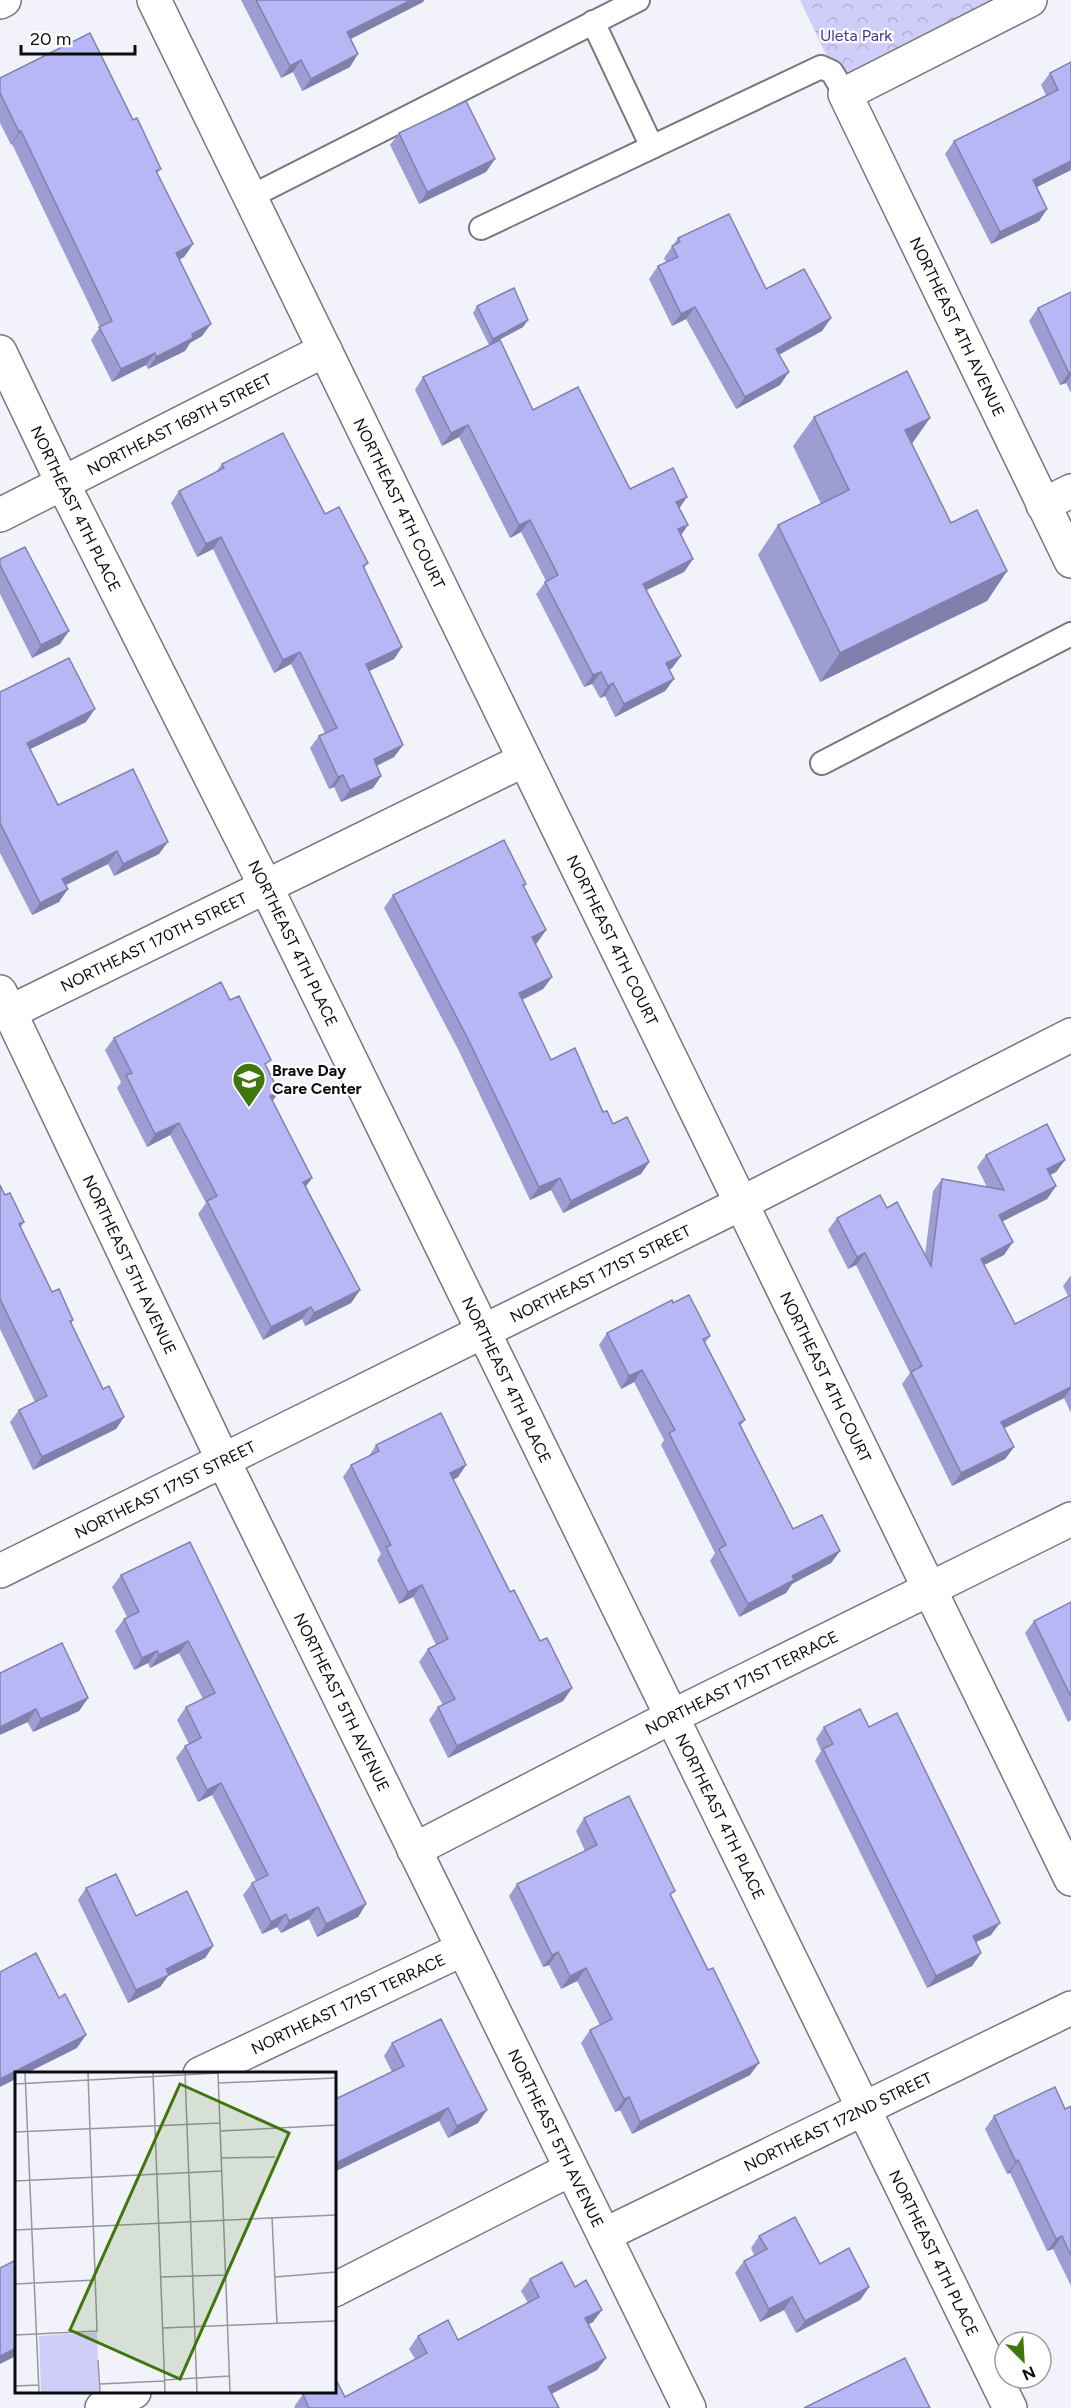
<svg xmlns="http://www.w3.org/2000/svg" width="1071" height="2408" font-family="Figtree,sans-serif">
	<defs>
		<pattern id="forest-crowns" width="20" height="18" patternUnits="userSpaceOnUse" patternTransform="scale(1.5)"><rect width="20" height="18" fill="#cecef8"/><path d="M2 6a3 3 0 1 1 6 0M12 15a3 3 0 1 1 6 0" fill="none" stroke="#b0b0d3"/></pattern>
	</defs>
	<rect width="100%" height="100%" fill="#f2f2fb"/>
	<polygon fill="url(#forest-crowns)" points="800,0 1000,0 839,82"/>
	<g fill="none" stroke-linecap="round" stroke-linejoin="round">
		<defs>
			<g id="service">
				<polyline points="593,22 652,147"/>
				<polyline points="250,197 638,0"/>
				<polyline points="481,228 821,67 832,72 845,94"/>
				<polyline points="822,763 1071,634"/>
			</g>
			<g id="minor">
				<path id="s1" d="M154 0 1071 1879"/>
				<path id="s2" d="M1030 0 845 94 1071 561"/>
				<polyline points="0,2 4,0"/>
				<path id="s3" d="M0 352 63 484 266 887 1010 2408"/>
				<polyline points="1043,505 1071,491"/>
				<path id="s4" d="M0 515 325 350"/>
				<path id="s5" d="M0 992 223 1460 689 2408"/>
				<path id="s6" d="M10 1012 524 760"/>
				<path id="s7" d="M0 1571 740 1204 1071 1035"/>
				<path id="s8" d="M414 1850 673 1716 1071 1519"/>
				<path id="s9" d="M200 2074 463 1949"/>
				<path id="s10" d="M604 2235 1071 2008"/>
				<polyline points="334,2290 571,2169"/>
				<polyline points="102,2408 134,2392"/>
			</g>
		</defs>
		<use href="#service" stroke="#76777f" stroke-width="26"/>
		<use href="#minor" stroke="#76777f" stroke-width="36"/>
		<use href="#service" stroke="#fff" stroke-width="22"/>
		<use href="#minor" stroke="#fff" stroke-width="33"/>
	</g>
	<g fill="#9e9dd3">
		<polygon points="241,0 424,0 423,2 350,39 350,67 302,91 293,72 281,78"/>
		<polygon points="1071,62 1071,170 1037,187 1047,209 1039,221 991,244 945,154 954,141 1046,95 1041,85 1050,73"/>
		<polygon points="0,78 133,120 161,169 157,173 193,244 184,257 179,260 202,336 190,343 185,351 148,369 146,365 112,382 91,340 100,327 12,144 11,145 0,123"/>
		<polygon points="399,133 495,159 486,172 419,204 390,145"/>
		<polygon points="678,238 766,289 831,318 822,331 779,355 780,385 736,409 686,319 672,326 649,279 658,266 666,262 664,258"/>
		<polygon points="1071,292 1071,393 1066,383 1060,385 1029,321 1038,308"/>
		<polygon points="477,306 528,320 523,327 489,345 533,410 630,489 679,509 688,525 681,535 693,559 684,572 646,590 681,656 672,668 669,670 674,679 665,691 615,717 605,696 600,698 592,684 584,687 536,594 546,581 521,532 510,538 459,437 442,446 415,390 423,377 489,345 473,313"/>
		<polygon points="814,417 930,418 912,444 951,523 1007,571 987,601 820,682 758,555 778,525 821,504 793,446"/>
		<polygon points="222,464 325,514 368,563 364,568 402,647 394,659 369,671 403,745 394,757 377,766 381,776 373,788 341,802 334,787 329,789 310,748 319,736 325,733 291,664 274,673 213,549 197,557 171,503 179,491 216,472"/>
		<polygon points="0,565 60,644 32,658 0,594"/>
		<polygon points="0,692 86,722 30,749 58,805 159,854 114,876 108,864 65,885 59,902 32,915 0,853"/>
		<polygon points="526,884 524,887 546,930 537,943 535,944 552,977 543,989 522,1000 551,1060 603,1112 613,1124 649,1162 641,1174 563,1213 551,1190 530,1200 459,1051 384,908 393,895"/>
		<polygon points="114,1038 266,1067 272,1101 312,1178 306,1186 360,1290 351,1303 305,1326 302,1319 263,1340 198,1214 206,1203 170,1135 147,1147 117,1088 121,1082 105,1050"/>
		<polygon points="986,1155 1065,1160 1056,1172 1050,1175 1056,1186 1047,1199 1003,1221 1004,1255 984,1265 1015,1324 1068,1296 1063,1286 1071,1275 1071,1413 1064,1398 1004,1428 1014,1447 1005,1459 952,1486 902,1384 910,1373 856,1265 848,1269 828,1230 837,1218 887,1208 925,1255 933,1191 942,1179 987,1187 977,1167"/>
		<polygon points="0,1185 5,1195 24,1222 21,1227 52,1292 73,1320 71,1323 103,1389 124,1417 116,1429 33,1470 10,1422 19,1410 35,1402 0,1329"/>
		<polygon points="673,1303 710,1336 705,1343 745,1420 740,1426 793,1529 840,1551 831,1563 792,1584 786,1593 739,1617 710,1561 715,1553 661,1445 664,1440 634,1382 621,1389 599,1345 607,1333"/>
		<polygon points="376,1445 466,1465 458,1477 453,1480 510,1592 540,1641 572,1688 563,1701 448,1758 429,1720 438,1707 443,1705 419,1662 428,1649 436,1645 413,1597 399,1604 377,1560 381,1554 343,1477 351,1465 369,1456"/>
		<polygon points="190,1542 366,1904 358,1917 317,1937 309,1919 281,1933 277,1927 262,1934 243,1895 252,1883 256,1881 212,1795 198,1802 176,1758 185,1746 189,1744 177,1720 186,1707 203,1699 179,1653 150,1668 148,1663 134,1670 115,1631 124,1619 127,1617 112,1587 121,1575"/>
		<polygon points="1071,1602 1071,1720 1068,1722 1025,1633 1034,1621"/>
		<polygon points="0,1673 88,1698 79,1711 33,1732"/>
		<polygon points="824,1727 869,1727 991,1935 976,1942 981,1953 972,1966 927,1988 815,1761 821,1751 816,1739"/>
		<polygon points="584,1818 671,1896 750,2075 632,2134 620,2110 615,2112 581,2043 590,2030 600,2025 577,1981 561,1989 549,1965 543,1967 509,1896 517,1884 585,1851 576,1831"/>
		<polygon points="86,1888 136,1916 213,1946 205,1958 168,1976 160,1987 128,2003 78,1900"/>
		<polygon points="392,2043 478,2123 448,2138 439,2121 334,2172 334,2093 338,2098 392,2072 384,2056"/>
		<polygon points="1071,2106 1071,2286 1053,2249 1047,2251 1010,2173 1007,2174 985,2129 994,2116 1065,2109"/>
		<polygon points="759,2236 820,2264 869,2287 860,2300 796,2333 784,2310 760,2322 735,2273 744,2261 754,2255 751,2248"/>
		<polygon points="530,2279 593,2322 589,2324 606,2358 597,2370 551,2394 559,2408 295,2408 294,2407 303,2394 345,2397 415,2359 409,2349 418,2336 458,2340 528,2303 521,2291"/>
	</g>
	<g fill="#8180ac">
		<polygon points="411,0 424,0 423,2 339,45 347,32"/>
		<polygon points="358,54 350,67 302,91 311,79"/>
		<polygon points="301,60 293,72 281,78 290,66"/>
		<polygon points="21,131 12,144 11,145 19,132"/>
		<polygon points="495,159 486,172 419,204 427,192"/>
		<polygon points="1071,161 1071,170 1025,193 1033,180"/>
		<polygon points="1047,209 1039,221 991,244 1000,232"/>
		<polygon points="193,244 184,257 167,265 176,253"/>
		<polygon points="695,307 686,319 672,326 681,314"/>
		<polygon points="831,318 822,331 767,361 776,349"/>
		<polygon points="528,320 523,327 489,345 493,339"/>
		<polygon points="211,324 202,336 190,343 185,351 148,369 156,357 192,334"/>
		<polygon points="155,353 146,365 112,382 121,369"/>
		<polygon points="789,372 780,385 736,409 745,397"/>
		<polygon points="1071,372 1071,375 1066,383 1060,385 1069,373"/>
		<polygon points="930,418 909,447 905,430"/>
		<polygon points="468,425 459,437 442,446 451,433"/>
		<polygon points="687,497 679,509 676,502"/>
		<polygon points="530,520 521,532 510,538 519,525"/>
		<polygon points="688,525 679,538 678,529"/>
		<polygon points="221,537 213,549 197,557 206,544"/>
		<polygon points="693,559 684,572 634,596 643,584"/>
		<polygon points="1007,571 987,601 820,682 840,653"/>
		<polygon points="69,631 60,644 32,658 41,645"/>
		<polygon points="402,647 394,659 357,677 366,664"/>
		<polygon points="300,652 291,664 274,673 283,660"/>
		<polygon points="681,656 672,668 657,676 666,663"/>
		<polygon points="601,672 592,684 584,687 593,675"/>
		<polygon points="674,679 665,691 615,717 624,704"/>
		<polygon points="613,683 605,696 600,698 608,686"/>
		<polygon points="95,709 86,722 18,755 27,743"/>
		<polygon points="403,745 394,757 365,771 374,759"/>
		<polygon points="343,775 334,787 329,789 338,777"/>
		<polygon points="381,776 373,788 341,802 350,790"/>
		<polygon points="168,842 159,854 114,876 123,864"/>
		<polygon points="117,851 108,864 54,891 62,879"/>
		<polygon points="68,889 59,902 32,915 40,903"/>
		<polygon points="546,930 537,943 523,950 532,937"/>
		<polygon points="552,977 543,989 510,1006 519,993"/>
		<polygon points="279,1092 270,1105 270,1096"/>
		<polygon points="179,1123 170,1135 147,1147 155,1134"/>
		<polygon points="1065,1160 1056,1172 1038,1181 1047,1169"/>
		<polygon points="649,1162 641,1174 563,1213 571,1201"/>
		<polygon points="312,1178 303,1190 303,1182"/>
		<polygon points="560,1178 551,1190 530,1200 539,1187"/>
		<polygon points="1056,1186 1047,1199 991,1227 999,1215"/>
		<polygon points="1013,1242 1004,1255 972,1271 981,1259"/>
		<polygon points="865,1253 856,1265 848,1269 857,1257"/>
		<polygon points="360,1290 351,1303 305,1326 314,1313"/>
		<polygon points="311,1307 302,1319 263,1340 271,1327"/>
		<polygon points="642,1370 634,1382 621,1389 629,1376"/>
		<polygon points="1071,1387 1071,1388 1064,1398 993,1434 1001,1422"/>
		<polygon points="124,1417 116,1429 33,1470 42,1457"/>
		<polygon points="1014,1447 1005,1459 952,1486 961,1473"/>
		<polygon points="466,1465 458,1477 441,1486 450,1473"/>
		<polygon points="840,1551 831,1563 792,1584 786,1593 739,1617 748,1604 792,1576"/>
		<polygon points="422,1585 413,1597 399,1604 408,1592"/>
		<polygon points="188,1641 179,1653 150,1668 159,1655"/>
		<polygon points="157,1651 148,1663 134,1670 142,1658"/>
		<polygon points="572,1688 563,1701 448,1758 457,1746"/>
		<polygon points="88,1698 79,1711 33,1732 41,1719"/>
		<polygon points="36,1709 28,1722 0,1735 0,1727"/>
		<polygon points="221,1783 212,1795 198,1802 207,1790"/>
		<polygon points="366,1904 358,1917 317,1937 326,1924"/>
		<polygon points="318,1907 309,1919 281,1933 289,1921"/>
		<polygon points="286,1914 277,1927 262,1934 271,1922"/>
		<polygon points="1000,1923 991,1935 964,1948 973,1936"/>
		<polygon points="213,1946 205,1958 168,1976 160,1987 128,2003 136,1990 166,1969"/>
		<polygon points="558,1952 549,1965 543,1967 552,1955"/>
		<polygon points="981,1953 972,1966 927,1988 936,1976"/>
		<polygon points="586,1968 577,1981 561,1989 570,1976"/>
		<polygon points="86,2035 77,2048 27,2073 16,2073 16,2079 0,2087 0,2079"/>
		<polygon points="759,2063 750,2075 632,2134 640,2122"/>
		<polygon points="629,2097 620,2110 615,2112 624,2099"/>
		<polygon points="448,2108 439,2121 334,2172 334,2164"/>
		<polygon points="487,2110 478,2123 448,2138 457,2126"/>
		<polygon points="1018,2160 1010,2173 1007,2174 1016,2162"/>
		<polygon points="1062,2236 1053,2249 1047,2251 1056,2239"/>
		<polygon points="869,2287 860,2300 796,2333 805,2321"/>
		<polygon points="792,2297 784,2310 760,2322 769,2309"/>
		<polygon points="602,2310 593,2322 577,2330 585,2318"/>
		<polygon points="16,2348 16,2356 0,2364 0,2356"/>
		<polygon points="606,2358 597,2370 540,2400 548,2387"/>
	</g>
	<g fill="#b8b7f5" stroke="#8180ac" stroke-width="1.5">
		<polygon points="256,0 411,0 347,32 358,54 311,79 301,60 290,66"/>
		<polygon points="90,33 133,120 137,118 161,169 156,171 193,244 176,253 211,324 192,334 193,338 156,357 155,353 121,369 99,327 112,321 21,131 19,132 0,93 0,78"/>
		<polygon points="1071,62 1071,161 1033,180 1047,209 1000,232 954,141 1058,90 1050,73"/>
		<polygon points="466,101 495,159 427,192 399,133"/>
		<polygon points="729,214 766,289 804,269 831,318 776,349 789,372 745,397 695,307 681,314 658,266 678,257 672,246 680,242 678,238"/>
		<polygon points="514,288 528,320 493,339 477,306"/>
		<polygon points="1071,292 1071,372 1069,373 1038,308"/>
		<polygon points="500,340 533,410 578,387 630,489 673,468 687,497 676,502 688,525 678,529 693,559 643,584 681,656 666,663 674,679 624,704 613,683 608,686 601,672 593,675 545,582 558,575 530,520 519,525 468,425 451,433 423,377"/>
		<polygon points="907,371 930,418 905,430 951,523 977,510 1007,571 840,653 778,525 849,490 814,417"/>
		<polygon points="283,433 325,514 339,507 368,563 363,566 402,647 366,664 403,745 374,759 381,776 350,790 343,775 338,777 319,736 337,728 300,652 283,660 221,537 206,544 179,491 224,468 222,464"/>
		<polygon points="25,547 69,631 41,645 0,565 0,559"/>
		<polygon points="69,658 95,709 27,743 58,805 133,769 168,842 123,864 117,851 62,879 68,889 40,903 0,823 0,692"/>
		<polygon points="504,840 526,884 523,885 546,930 532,937 552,977 519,993 551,1060 575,1048 603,1112 607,1111 613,1124 627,1117 649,1162 571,1201 560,1178 539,1187 468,1039 393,895"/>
		<polygon points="221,982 230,1000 239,996 271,1060 265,1064 279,1092 270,1096 312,1178 303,1182 360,1290 314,1313 311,1307 271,1327 207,1201 217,1196 179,1123 155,1134 126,1075 132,1073 114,1038"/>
		<polygon points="1047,1124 1065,1160 1047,1169 1056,1186 999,1215 1013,1242 981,1259 1015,1324 1071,1295 1071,1387 1001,1422 1014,1447 961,1473 911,1372 922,1366 865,1253 857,1257 837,1218 880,1195 887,1208 897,1202 931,1266 942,1179 1004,1190 986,1155"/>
		<polygon points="0,1185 5,1195 10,1193 24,1222 19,1224 52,1292 59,1289 73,1320 70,1321 103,1389 109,1386 124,1417 42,1457 19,1410 47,1396 0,1299"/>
		<polygon points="689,1295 710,1336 703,1339 745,1420 739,1423 793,1529 822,1515 840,1551 792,1576 794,1580 748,1604 719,1549 726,1545 669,1433 675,1430 642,1370 629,1376 607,1333 672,1300 673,1303"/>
		<polygon points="441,1413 466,1465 450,1473 510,1592 514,1590 540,1641 547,1638 572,1688 457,1746 438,1707 455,1699 428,1649 448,1639 422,1585 408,1592 386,1547 391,1545 351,1465 379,1451 376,1445"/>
		<polygon points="190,1542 366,1904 326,1924 318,1907 289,1921 286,1914 271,1922 252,1883 268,1875 221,1783 207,1790 185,1746 201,1738 186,1707 215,1693 188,1641 159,1655 157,1651 142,1658 124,1619 139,1612 121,1575"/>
		<polygon points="1071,1602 1071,1697 1034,1621"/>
		<polygon points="62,1643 88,1698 41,1719 36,1709 0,1727 0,1673"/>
		<polygon points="860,1709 869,1727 897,1713 1000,1923 973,1936 981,1953 936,1976 823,1749 833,1744 824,1727"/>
		<polygon points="629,1796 675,1891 670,1894 708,1970 713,1968 759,2063 640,2122 629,2097 624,2099 590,2030 612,2019 586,1968 570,1976 558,1952 552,1955 517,1884 597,1845 584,1818"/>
		<polygon points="116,1874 136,1916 187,1891 213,1946 166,1969 169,1975 136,1990 86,1888"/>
		<polygon points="36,1953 59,1998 65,1994 86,2035 0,2079 0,1972"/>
		<polygon points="441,2019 487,2110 457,2126 448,2108 334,2164 334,2093 338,2098 404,2066 392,2043"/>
		<polygon points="1055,2087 1065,2109 1071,2106 1071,2256 1062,2236 1056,2239 1018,2160 1016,2162 994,2116"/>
		<polygon points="795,2217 820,2264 849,2248 869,2287 805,2321 792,2297 769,2309 744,2261 767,2249 759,2236"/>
		<polygon points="16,2260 16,2348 0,2356 0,2268"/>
		<polygon points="562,2262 575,2287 586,2280 602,2310 585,2318 606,2358 548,2387 559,2408 309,2408 303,2394 309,2391 334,2391 335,2378 345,2397 427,2353 418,2336 448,2320 458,2340 539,2297 530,2279"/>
		<polygon points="905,2358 930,2408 804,2408"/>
	</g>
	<defs>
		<symbol id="school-pin" viewBox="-11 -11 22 30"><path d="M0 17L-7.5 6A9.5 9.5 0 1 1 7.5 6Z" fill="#3f770a" stroke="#fff"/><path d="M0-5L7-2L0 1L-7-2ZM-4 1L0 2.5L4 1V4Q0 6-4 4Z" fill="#fff"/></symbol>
	</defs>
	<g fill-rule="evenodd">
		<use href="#school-pin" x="230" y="1060" width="38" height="52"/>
	</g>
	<g text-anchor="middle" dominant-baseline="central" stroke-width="4.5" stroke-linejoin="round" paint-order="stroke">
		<g font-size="16" fill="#42358d" stroke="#fff">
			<text x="856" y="35">Uleta Park</text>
		</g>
		<g font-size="16" fill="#0c0c0f" stroke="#fff">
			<text stroke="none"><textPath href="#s2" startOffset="466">NORTHEAST 4TH AVENUE</textPath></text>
			<text stroke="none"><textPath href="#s4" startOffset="201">NORTHEAST 169TH STREET</textPath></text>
			<text stroke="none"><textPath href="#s1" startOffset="560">NORTHEAST 4TH COURT</textPath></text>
			<text stroke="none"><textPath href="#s3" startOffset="174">NORTHEAST 4TH PLACE</textPath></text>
			<text stroke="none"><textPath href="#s1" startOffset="1046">NORTHEAST 4TH COURT</textPath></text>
			<text stroke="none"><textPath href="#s6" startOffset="160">NORTHEAST 170TH STREET</textPath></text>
			<text stroke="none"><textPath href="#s3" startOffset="660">NORTHEAST 4TH PLACE</textPath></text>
			<text stroke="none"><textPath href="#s5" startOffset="302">NORTHEAST 5TH AVENUE</textPath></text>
			<text stroke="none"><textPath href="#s7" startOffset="670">NORTHEAST 171ST STREET</textPath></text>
			<text stroke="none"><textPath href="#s1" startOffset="1532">NORTHEAST 4TH COURT</textPath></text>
			<text stroke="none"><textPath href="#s3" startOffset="1146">NORTHEAST 4TH PLACE</textPath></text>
			<text stroke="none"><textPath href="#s7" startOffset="184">NORTHEAST 171ST STREET</textPath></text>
			<text stroke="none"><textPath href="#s8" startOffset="368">NORTHEAST 171ST TERRACE</textPath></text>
			<text stroke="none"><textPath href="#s5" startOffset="788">NORTHEAST 5TH AVENUE</textPath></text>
			<text stroke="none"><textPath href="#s3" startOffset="1632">NORTHEAST 4TH PLACE</textPath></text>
			<text stroke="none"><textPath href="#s9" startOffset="164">NORTHEAST 171ST TERRACE</textPath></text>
			<text stroke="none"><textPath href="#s10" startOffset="260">NORTHEAST 172ND STREET</textPath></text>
			<text stroke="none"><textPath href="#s5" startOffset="1274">NORTHEAST 5TH AVENUE</textPath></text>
			<text stroke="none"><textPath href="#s3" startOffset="2118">NORTHEAST 4TH PLACE</textPath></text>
		</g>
		<g font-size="16" font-weight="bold" fill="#0c0c0f" stroke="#fff" text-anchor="start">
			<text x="272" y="1070">Brave Day<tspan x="272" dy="18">Care Center</tspan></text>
		</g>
	</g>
	<g transform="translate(15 2072)">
		<rect width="321" height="321" fill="#f2f2fb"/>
		<path d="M82 260 84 320H26L24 264Z" fill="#cecef8"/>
		<path d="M35 287H45L46 314H36Z" fill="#cecef8"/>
		<path fill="none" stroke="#96969d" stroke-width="1.5" d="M10 1 24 320M138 1 150 320M170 1 182 320M203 1 215 320M203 11 321 6M0 12 203 1M205 59 321 53M0 60 205 51M206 86 260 85M0 109 207 99M257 145 262 252M0 158 321 143M146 205 210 203M260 205 321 200M0 212 81 208M147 256 321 249M0 263 82 259 73 1M83 288 85 320M149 308 215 304M85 312 149 309M0 314 24 313"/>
		<path fill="#3f770a" fill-opacity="0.15" stroke="#3f770a" stroke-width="3" d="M165 12 274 61 165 307 55 258Z"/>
		<rect width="321" height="321" fill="none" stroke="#0c0c0f" stroke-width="3"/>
	</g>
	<g transform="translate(1023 2360) rotate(156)"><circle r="28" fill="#ffffff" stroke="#9e9e9f" stroke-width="1.5"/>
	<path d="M0-4.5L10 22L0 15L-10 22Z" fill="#3f770a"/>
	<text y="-9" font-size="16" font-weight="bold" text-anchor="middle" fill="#0c0c0f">N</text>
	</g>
	<path d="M21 45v9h114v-9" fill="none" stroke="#0c0c0f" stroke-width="3"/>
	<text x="30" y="45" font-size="18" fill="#0c0c0f" stroke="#ffffff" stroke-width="4.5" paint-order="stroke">20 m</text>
</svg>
